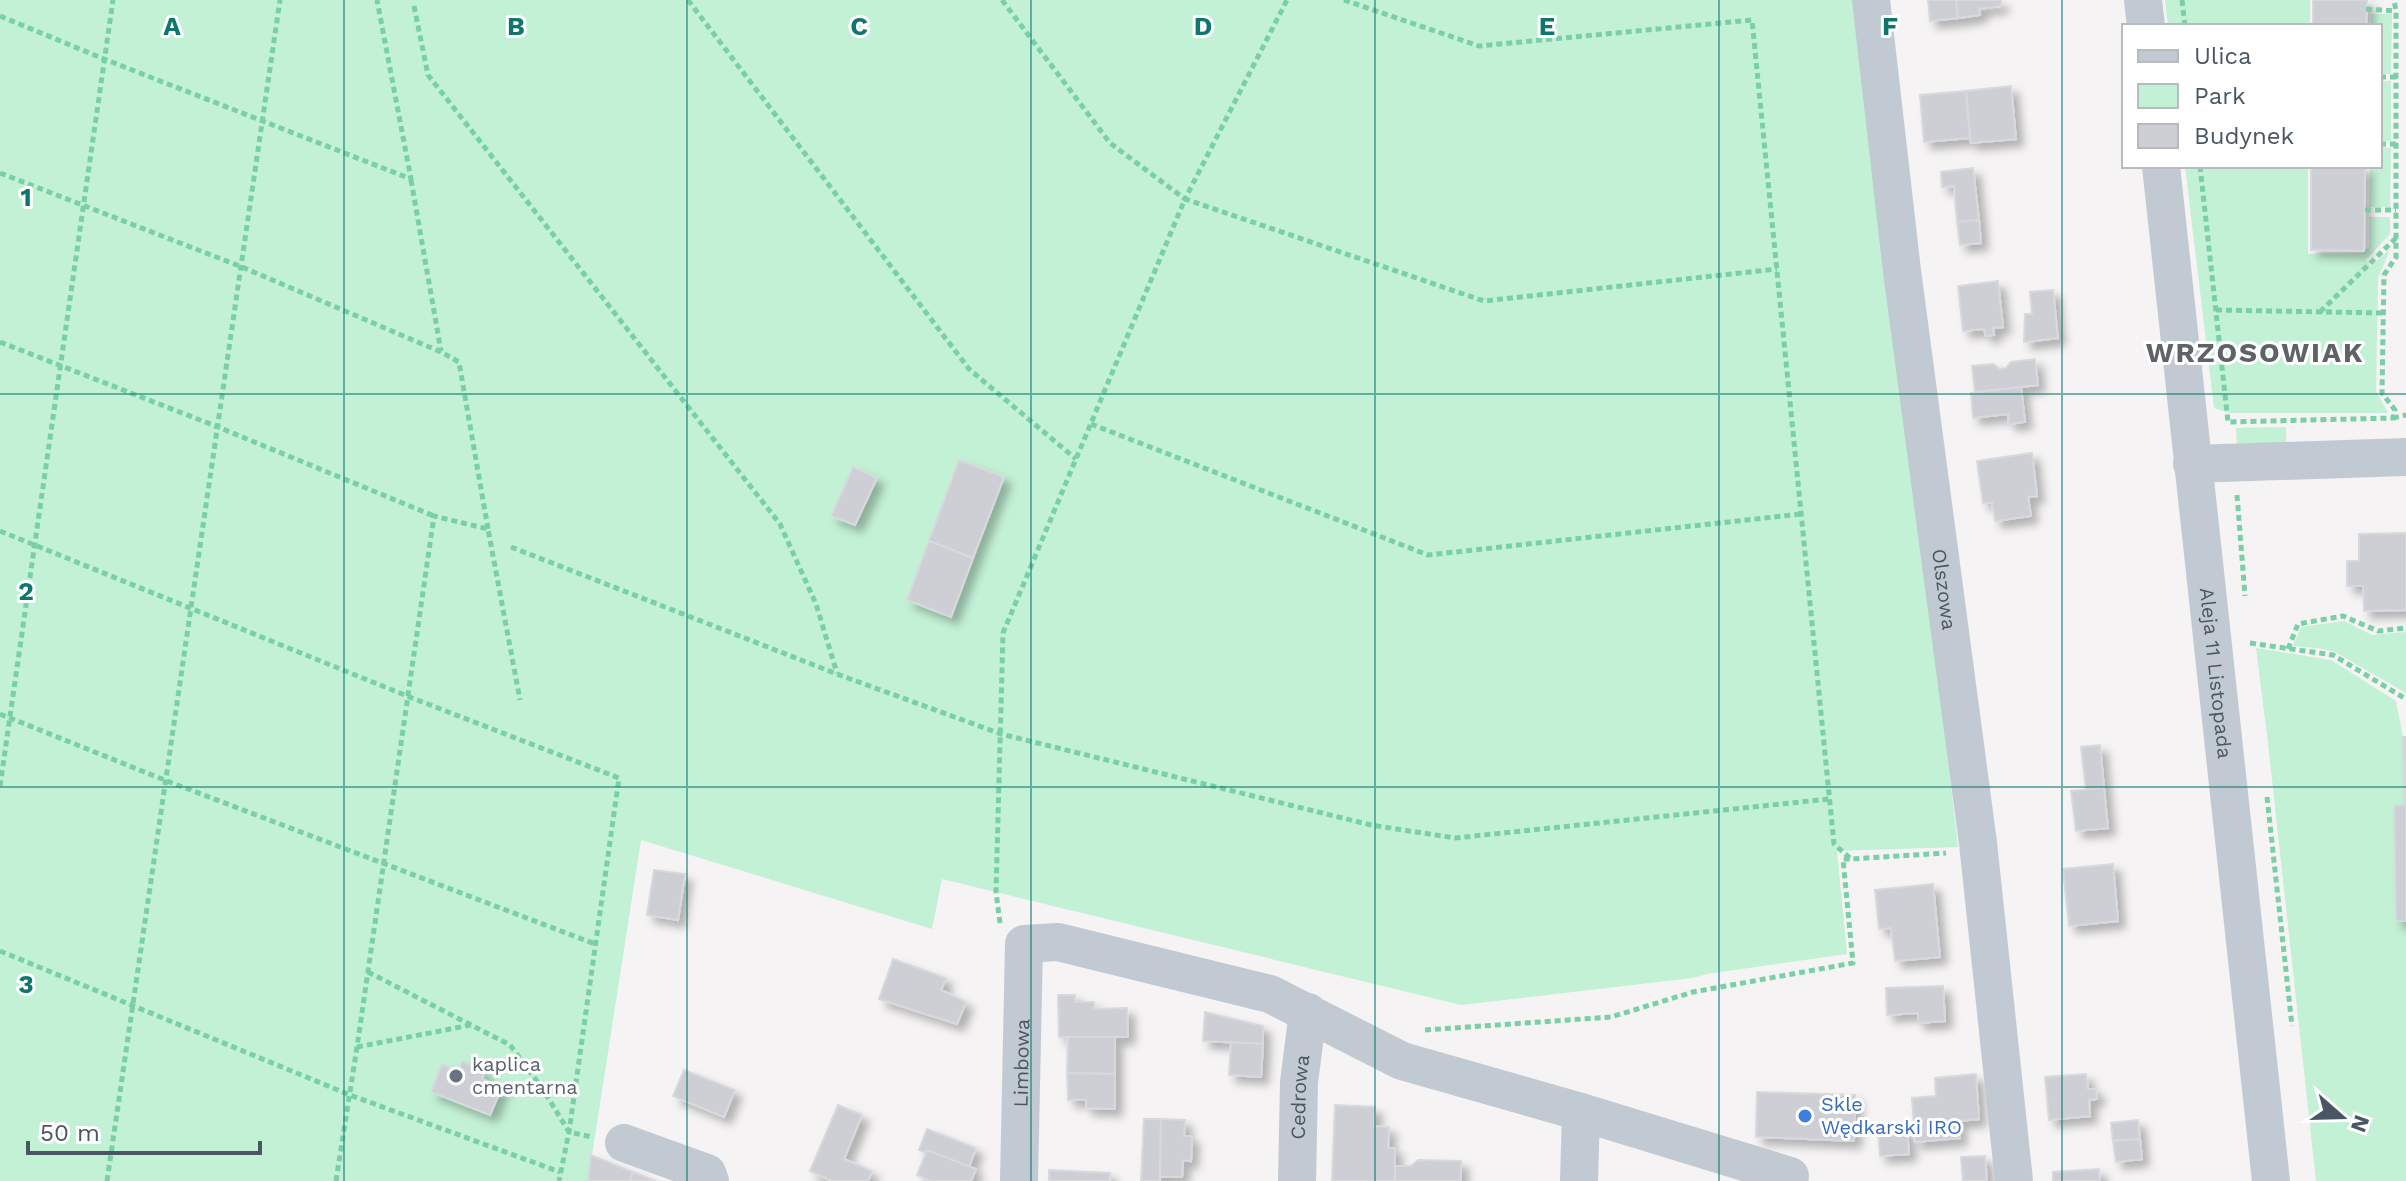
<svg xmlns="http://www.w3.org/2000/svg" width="2406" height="1181" font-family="'Work Sans',sans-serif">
	<defs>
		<filter id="shadow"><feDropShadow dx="7" dy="7" stdDeviation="4" flood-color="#0004"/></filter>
	</defs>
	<rect width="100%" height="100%" fill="#f5f3f3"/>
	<g fill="#c3f1d5">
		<polygon points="0,0 1860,0 1958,847 1837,851 1847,954 1707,974 1692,978 1461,1005 942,879 932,929 641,840 588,1181 0,1181"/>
		<polygon points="2165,0 2310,0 2310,26 2168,26"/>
		<polygon points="2371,14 2392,14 2391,74 2380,74 2380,26 2371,26"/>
		<rect x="2380" y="81" width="11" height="60"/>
		<polygon points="2380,147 2391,148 2390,207 2369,207 2370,166 2380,166"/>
		<polygon points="2185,166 2308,166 2308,254 2363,253 2369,246 2369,217 2390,217 2390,234 2366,260 2371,266 2390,249 2378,279 2376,391 2388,413 2230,413 2214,408"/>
		<polygon points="2286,427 2286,446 2237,446 2236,428"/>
		<polygon points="2344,621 2372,635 2406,632 2406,693 2335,652 2317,648 2293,646 2301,627"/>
		<polygon points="2256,648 2331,660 2396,701 2403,737 2404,805 2394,806 2396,920 2406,921 2406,1181 2316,1181 2268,743"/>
	</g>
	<g fill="#cdcfd5" stroke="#d7d9de" stroke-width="2" filter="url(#shadow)">
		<polygon points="1928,0 1956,0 1958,18 1930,21"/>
		<polygon points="1956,0 2001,0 2001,6 1979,9 1980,15 1958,18"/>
		<polygon points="2313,0 2367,0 2366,26 2313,26"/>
		<polygon points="2011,86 2016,139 1971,143 1966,91"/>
		<polygon points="1966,91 1970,138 1924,142 1920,95"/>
		<polygon points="2311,166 2365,166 2364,251 2311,250"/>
		<polygon points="1973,168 1979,220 1957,222 1954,186 1942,187 1941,172"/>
		<polygon points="1979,220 1981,243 1960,245 1957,222"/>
		<polygon points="1998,281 2003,327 1993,328 1994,335 1986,336 1984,329 1963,331 1958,286"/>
		<polygon points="2053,290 2058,338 2024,342 2025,314 2032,314 2030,292"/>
		<polygon points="2035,359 2038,385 1975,392 1972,366 1994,364 1999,369 2006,368 2011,362"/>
		<polygon points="2021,387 2025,422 2009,424 2008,414 1973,418 1971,393"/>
		<polygon points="2032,453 2037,496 2028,497 2031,516 1995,521 1992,502 1983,503 1977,461"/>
		<polygon points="959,460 1004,477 973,558 929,541"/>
		<polygon points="853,467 877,478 855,525 831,516"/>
		<polygon points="2406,533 2406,610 2364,611 2363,586 2347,586 2347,561 2359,561 2359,534"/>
		<polygon points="929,541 973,558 951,617 907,600"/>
		<polygon points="2403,737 2406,737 2406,921 2396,921 2394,806 2404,805"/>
		<polygon points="2100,745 2104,788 2086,790 2081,747"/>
		<polygon points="2104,788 2108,828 2076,831 2071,791"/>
		<polygon points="2113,864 2118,921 2069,926 2063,869"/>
		<polygon points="654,870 685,874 678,920 647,915"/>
		<polygon points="1933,884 1940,957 1895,961 1891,928 1879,929 1875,890"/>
		<polygon points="893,959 946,978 941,990 966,1002 957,1024 879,999"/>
		<polygon points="1943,986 1945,1021 1918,1023 1918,1013 1887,1015 1886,988"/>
		<polygon points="1058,995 1075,995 1075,1002 1094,1002 1094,1009 1127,1008 1128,1037 1059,1037"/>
		<polygon points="1205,1012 1263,1026 1263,1044 1203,1041"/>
		<polygon points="1068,1037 1115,1037 1115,1074 1067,1073"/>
		<polygon points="1231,1042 1263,1044 1261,1077 1229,1075"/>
		<polygon points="462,1061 485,1071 482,1079 502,1087 490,1115 431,1092 442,1064 458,1071"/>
		<polygon points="684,1070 735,1090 724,1117 673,1096"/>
		<polygon points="1067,1073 1115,1074 1115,1109 1086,1108 1086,1100 1068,1100"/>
		<polygon points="1976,1074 1979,1119 1958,1121 1960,1138 1915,1142 1912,1098 1936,1096 1935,1078"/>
		<polygon points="2086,1074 2088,1089 2096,1089 2097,1099 2089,1100 2090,1116 2049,1120 2045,1077"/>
		<polygon points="1757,1092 1855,1095 1854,1141 1756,1137"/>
		<polygon points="838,1105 862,1115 844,1159 872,1171 868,1181 832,1181 810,1171"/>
		<polygon points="1335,1105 1375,1107 1374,1126 1389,1127 1388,1148 1395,1148 1395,1181 1332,1181"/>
		<polygon points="1144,1119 1161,1119 1160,1181 1141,1181"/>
		<polygon points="1161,1119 1185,1120 1184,1136 1192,1136 1191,1161 1183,1160 1182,1177 1160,1177"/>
		<polygon points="2138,1120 2140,1139 2113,1141 2111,1123"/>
		<polygon points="1907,1128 1909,1154 1880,1156 1878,1130"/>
		<polygon points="927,1129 976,1148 969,1167 927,1150 926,1153 919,1150"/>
		<polygon points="2140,1139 2142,1159 2116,1162 2113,1141"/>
		<polygon points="927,1150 976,1169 971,1181 931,1181 917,1175"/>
		<polygon points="591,1155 633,1172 630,1181 588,1181"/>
		<polygon points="1985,1156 1987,1181 1963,1181 1961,1157"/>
		<polygon points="1418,1160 1461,1161 1461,1181 1395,1181 1395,1166 1411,1166"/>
		<polygon points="2099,1169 2100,1181 2053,1181 2053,1172"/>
		<polygon points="1049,1170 1110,1173 1109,1181 1049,1181"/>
		<polygon points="633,1172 656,1181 630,1181"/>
	</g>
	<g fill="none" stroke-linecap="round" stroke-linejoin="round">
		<g stroke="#7ad0a6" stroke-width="5" stroke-dasharray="6 4" stroke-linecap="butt">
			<polyline points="688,0 969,369 1076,459"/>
			<polyline points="1002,0 1110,143 1185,199 1287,0"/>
			<polyline points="1344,0 1479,46 1752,20 1834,844 1851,859 1946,853"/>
			<polyline points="2182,0 2185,26"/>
			<polyline points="414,6 428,75 780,524 816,604 837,673"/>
			<polyline points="2366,9 2396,11"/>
			<polyline points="0,16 104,59 411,179 377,0"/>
			<polyline points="2380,77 2396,77"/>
			<polyline points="2380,144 2396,144"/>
			<polyline points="2200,166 2228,422 2393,418 2395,410 2382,393 2384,275 2396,257 2396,11 2394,0"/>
			<polyline points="0,173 242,267 441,352 459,362 488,529"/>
			<polyline points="411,180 441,351"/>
			<polyline points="2365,210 2396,210"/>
			<polyline points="2216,310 2384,313"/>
			<polyline points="2320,312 2396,238"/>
			<polyline points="0,342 218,427 434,516"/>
			<polyline points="2393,418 2406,415"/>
			<polyline points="1091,424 1428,555 1801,514"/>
			<polyline points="2237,495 2245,596"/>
			<polyline points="0,531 407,696 619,778 569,1132 559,1181"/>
			<polyline points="511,547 837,674 1001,734 1371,825 1455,838 1829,799"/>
			<polyline points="2250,643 2333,655 2406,699"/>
			<polyline points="2288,649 2298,624 2343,616 2378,631 2406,628"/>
			<polyline points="0,714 167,781 595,944"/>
			<polyline points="0,786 113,0"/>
			<polyline points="2267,797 2292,1026"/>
			<polyline points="1000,923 996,892 1003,633 1185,199 1484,301 1777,269"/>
			<polyline points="0,951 350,1095 560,1172"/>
			<polyline points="368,972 510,1045 542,1088 569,1132 592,1137"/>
			<polyline points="1425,1030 1611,1017 1693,992 1853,963 1843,859 1850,859"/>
			<polyline points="357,1047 471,1025"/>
			<polyline points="107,1181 280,0"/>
			<polyline points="336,1181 357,1047 434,516 488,529 520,700"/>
		</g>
		<g stroke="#c1cad2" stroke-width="38">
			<path id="s1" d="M1871 0 1902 271 1978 843 2014 1181"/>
			<polyline points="2143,0 2146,26"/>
			<path id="s2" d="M2161 166 2271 1181"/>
			<polyline points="2192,464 2406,457"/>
			<polyline points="624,1143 707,1173 710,1181"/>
			<path id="s3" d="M1019 1181 1024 944 1058 942 1270 994 1402 1061 1581 1112 1790 1176"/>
			<path id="s4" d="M1297 1181 1299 1082 1308 1012"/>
			<polyline points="1579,1181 1581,1112"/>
		</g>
	</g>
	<path fill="none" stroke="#0f766e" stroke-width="2" stroke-opacity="0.55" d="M344 0V1181M687 0V1181M1031 0V1181M1375 0V1181M1719 0V1181M2062 0V1181M0 394H2406M0 787H2406"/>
	<circle fill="#6b7280" stroke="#fff" stroke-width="3" cx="456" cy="1076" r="8"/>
	<circle fill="#3f7fe0" stroke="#fff" stroke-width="3" cx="1805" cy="1116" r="8"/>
	<g text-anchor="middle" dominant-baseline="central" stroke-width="6" stroke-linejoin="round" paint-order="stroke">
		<g font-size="20" fill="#4a5661" stroke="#fff">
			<text stroke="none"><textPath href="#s1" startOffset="594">Olszowa</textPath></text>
			<text stroke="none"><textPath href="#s2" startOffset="510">Aleja 11 Listopada</textPath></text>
			<text stroke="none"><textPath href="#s3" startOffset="118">Limbowa</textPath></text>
			<text stroke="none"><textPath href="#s4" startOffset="84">Cedrowa</textPath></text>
		</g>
		<g font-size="20" fill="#5b616d" stroke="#fff" text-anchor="start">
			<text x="472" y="1064">kaplica<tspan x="472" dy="23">cmentarna</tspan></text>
		</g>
		<g font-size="20" fill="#366cbe" stroke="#fff" text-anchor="start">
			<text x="1821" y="1104">Skle<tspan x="1821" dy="23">Wędkarski IRO</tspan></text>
		</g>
		<g font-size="28" font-weight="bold" letter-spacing="2" fill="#5f6368" stroke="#fff">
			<text x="2255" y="352">WRZOSOWIAK</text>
		</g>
	</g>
	<g font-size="26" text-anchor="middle" font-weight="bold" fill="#0f766e" stroke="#fff" stroke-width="6" stroke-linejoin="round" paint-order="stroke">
		<text x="172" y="35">A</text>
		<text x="516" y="35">B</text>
		<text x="859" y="35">C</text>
		<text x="1203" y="35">D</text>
		<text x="1547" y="35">E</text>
		<text x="1890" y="35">F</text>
		<text x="26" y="206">1</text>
		<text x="26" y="600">2</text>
		<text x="26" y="993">3</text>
	</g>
	<rect x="2122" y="24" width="260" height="144" fill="#ffffff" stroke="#b7bbc0" stroke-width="2"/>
	<rect x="2138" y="50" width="40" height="12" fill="#c1cad2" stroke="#b7bbc0" stroke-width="2"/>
	<text x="2194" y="64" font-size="24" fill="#4a5661">Ulica</text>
	<rect x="2138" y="84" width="40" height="24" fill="#c3f1d5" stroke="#b7bbc0" stroke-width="2"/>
	<text x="2194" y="104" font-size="24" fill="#4a5661">Park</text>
	<rect x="2138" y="124" width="40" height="24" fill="#cdcfd5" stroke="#b7bbc0" stroke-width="2"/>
	<text x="2194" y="144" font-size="24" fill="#4a5661">Budynek</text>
	<g transform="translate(2342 1117) rotate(110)" stroke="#ffffff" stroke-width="6" paint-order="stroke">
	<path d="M0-6L14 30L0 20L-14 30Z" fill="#4a5661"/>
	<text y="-12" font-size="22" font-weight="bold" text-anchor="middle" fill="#4a5661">N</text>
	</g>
	<path d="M28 1141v12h232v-12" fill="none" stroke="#4a5661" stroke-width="4"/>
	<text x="40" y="1141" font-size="24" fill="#4a5661" stroke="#ffffff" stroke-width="6" paint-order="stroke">50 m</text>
</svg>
